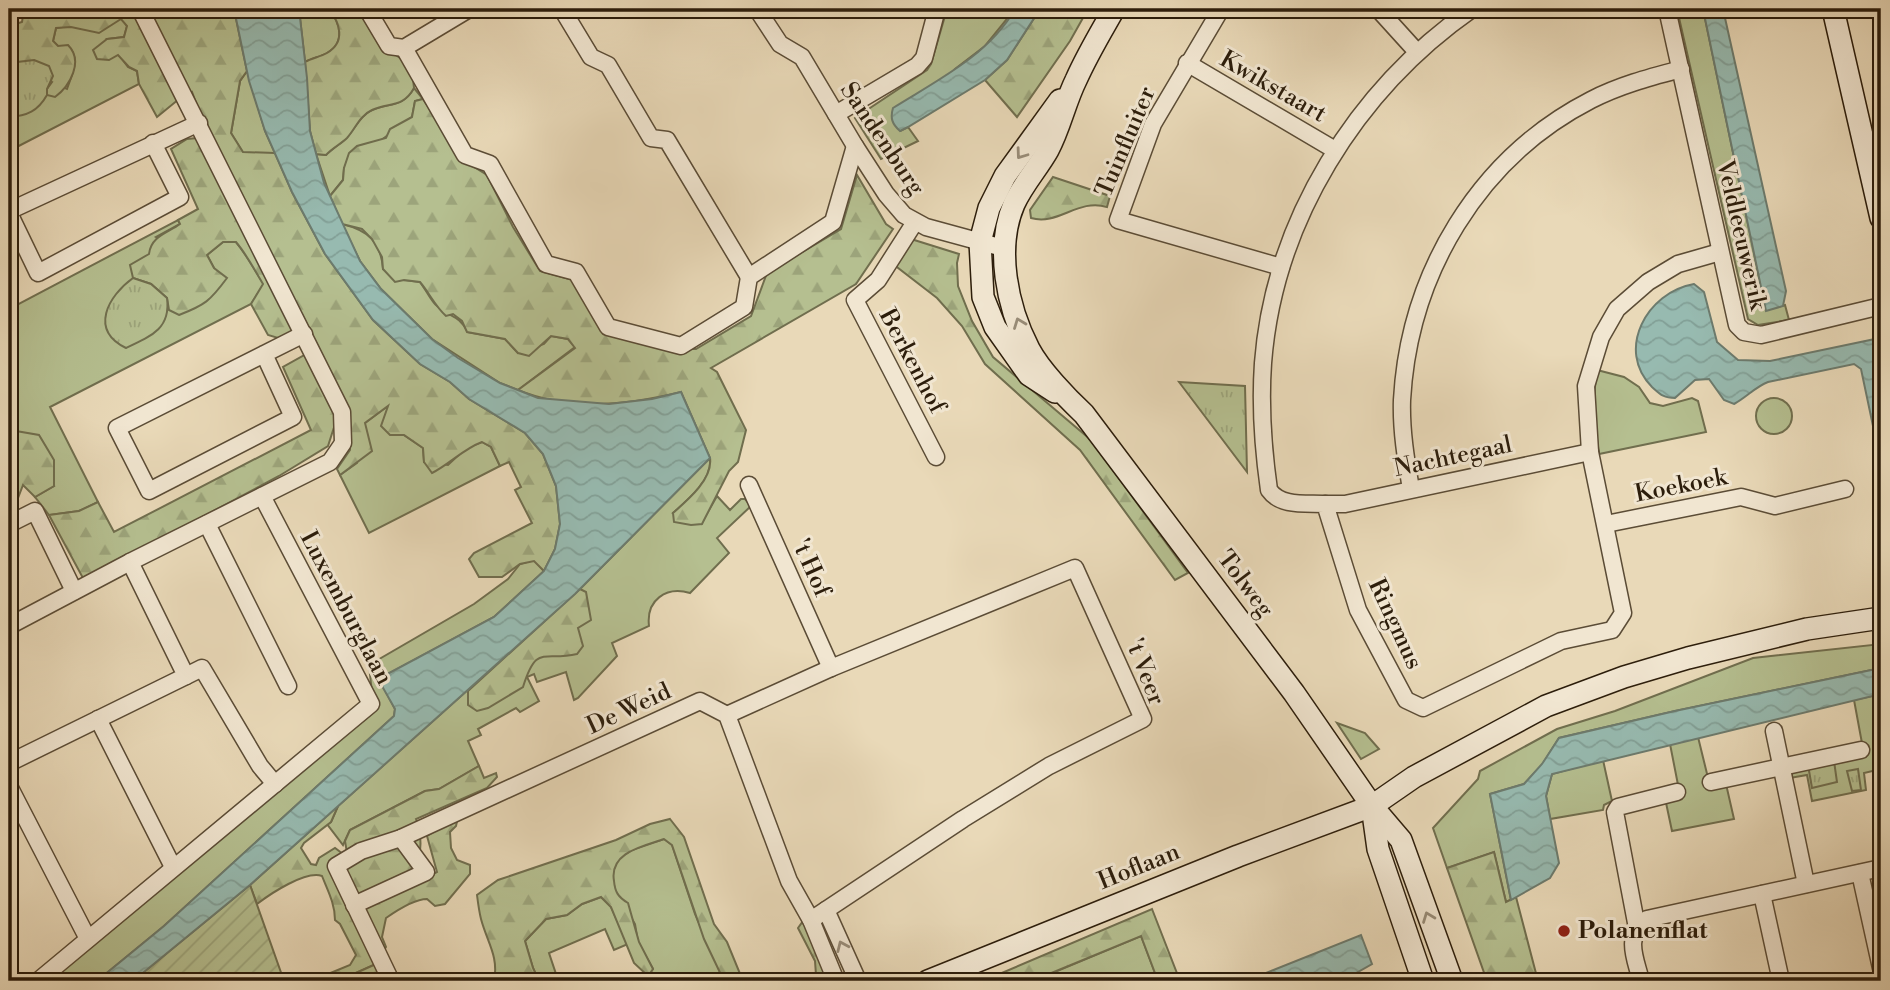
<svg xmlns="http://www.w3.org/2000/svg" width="1890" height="990" font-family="'Libre Bodoni',serif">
	<defs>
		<pattern id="forest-firs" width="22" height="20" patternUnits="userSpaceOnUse" patternTransform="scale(1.75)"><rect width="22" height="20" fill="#b5bf90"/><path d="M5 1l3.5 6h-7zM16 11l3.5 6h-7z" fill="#9ca47b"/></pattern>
		<pattern id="park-tufts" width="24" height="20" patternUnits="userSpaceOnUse" patternTransform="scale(1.75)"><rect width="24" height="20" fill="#b5bf90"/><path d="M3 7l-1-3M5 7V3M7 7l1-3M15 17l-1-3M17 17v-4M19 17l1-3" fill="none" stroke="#9ca47b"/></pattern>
		<pattern id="garden-furrows" width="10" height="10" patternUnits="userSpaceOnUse" patternTransform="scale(1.75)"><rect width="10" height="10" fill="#b5bf90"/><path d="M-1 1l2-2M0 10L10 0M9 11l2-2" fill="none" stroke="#9ca47b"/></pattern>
		<pattern id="water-waves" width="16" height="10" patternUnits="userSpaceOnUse" patternTransform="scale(1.75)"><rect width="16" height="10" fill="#97bab0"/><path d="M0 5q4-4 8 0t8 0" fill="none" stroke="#829f96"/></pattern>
	</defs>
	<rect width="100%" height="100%" fill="#e9d9b8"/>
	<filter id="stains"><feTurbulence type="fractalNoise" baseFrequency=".00286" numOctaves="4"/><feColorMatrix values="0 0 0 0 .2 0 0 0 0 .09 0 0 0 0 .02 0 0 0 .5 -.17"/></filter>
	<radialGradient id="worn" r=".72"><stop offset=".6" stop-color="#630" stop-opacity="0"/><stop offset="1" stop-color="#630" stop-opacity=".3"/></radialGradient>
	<g fill="#b5bf90" stroke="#706e4e" stroke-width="2">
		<path d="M299 9H329C340 23 346 42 327 53 320 57 312 58 305 62Z"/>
		<polygon points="947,9 1015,9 985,46 955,69 900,131 908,127 918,141 881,159 855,118 927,70 931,64"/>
		<polygon points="1677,9 1703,9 1766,310 1785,305 1789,320 1758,325 1748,319"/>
		<path d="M122 18 127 26 124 37 107 39 128 67 137 71 139 84 9 151V63L67 89C72 74 81 58 68 46H58L53 41 56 28Z"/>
		<polygon points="247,71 265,131 275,153 243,153 231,133 240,81"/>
		<path d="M414 88 423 99 415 101 412 117 344 168 343 180 330 196 316 154 326 155C333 148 342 143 348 136 356 127 359 118 370 111 387 102 402 109 414 88Z"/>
		<path d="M178 220 180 224 156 237 214 268 207 255 223 242H236C247 255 254 270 264 284L251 304 50 407 98 502 79 511 49 515 35 497 54 486 9 435V309Z"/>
		<path d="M342 224C367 230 381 241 383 269L404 280 420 282C425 288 432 303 437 306 451 318 458 314 468 332L505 339 518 353 544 344 551 336 568 339 575 347 518 390 500 383 432 339 381 289 360 261Z"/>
		<path d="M1597 370 1624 377 1639 387 1650 403 1663 406 1692 398 1698 401 1706 432 1599 454C1595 425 1592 399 1597 370Z"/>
		<circle cx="1774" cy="416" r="18"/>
		<polygon points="389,405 404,435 423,448 424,462 448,465 466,448 482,442 491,447 500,466 369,533 340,475 357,463 365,423"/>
		<path d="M710 458C713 479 688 500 673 513L701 524 717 496 730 510 741 499H745L751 506 717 538 729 553 690 593C666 586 646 600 649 626L612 643 617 656 578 698 574 700 566 672 537 682 534 674 527 677 539 701 520 712 516 708 478 729 481 735 468 741 479 766 439 789 425 791 350 830 343 845 327 824 331 822 338 806 575 594Z"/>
		<polygon points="534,560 544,571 494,617 379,679 395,709 394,716 164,926 97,981 43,981 374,712 369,665 474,604 508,579 520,564"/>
		<polygon points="1881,644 1881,668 1675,711 1559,738 1542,765 1524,784 1490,794 1511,900 1506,902 1494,852 1447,868 1433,828 1478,779 1480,771 1557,729 1615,711 1753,658"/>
		<polygon points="1881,694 1881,769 1864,773 1866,790 1812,801 1807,775 1790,778 1794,770 1864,754 1854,700"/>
		<polygon points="1337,723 1365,733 1379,749 1361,759"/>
		<polygon points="1698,737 1710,786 1726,784 1734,819 1672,831 1665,798 1680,795 1670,744"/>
		<polygon points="1603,760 1612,801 1604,805 1603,810 1550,819 1546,796 1552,774"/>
		<polygon points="664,839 672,845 695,914 724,981 650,981 648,976 653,969 638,942 635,924 615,890 612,874 618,859 632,850"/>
		<polygon points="601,897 611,907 628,944 614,950 605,929 549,953 556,974 539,981 533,968 525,941 546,919 567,915 582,904"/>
		<polygon points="1141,936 1158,981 1033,981"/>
	</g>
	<g fill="url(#forest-firs)" stroke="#706e4e" stroke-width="2">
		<path d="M24 9H234L247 71 240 81 231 133 243 152 275 153 292 192 325 254 373 320 420 364 450 382 469 399 525 433 543 454 556 486 560 524 555 549 544 571 534 561 520 564 502 577H479L469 559 474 553 532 523 515 490 521 487 509 462 500 466 491 447 482 442C463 449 450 464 432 473L424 462 423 448 404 435H390L381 426 388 406 365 423 372 451 340 475 337 469 350 450V418L336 421 328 446 279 476 84 580 49 515 79 511 98 502 114 532 311 430 283 367 315 349 268 335 251 304 263 284C254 269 247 255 236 242H223L207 255 214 268 227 278C210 301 205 305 179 315L169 310 167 298 151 284 133 278 130 265 149 254C151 236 168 233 180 224L178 220 198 209 171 149 187 139 197 138 199 111 192 92 179 99 157 117 139 84 137 71 129 67 118 55 109 60 97 59 93 50 107 39 124 37 127 26 121 19 99 33 71 27 56 28 53 41 58 46 68 45C84 61 70 86 55 97L47 95V89L52 82 16 61 9 63V26L22 22Z"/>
		<path d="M329 9H361L390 51 403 60 413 79 414 88C403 108 390 102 372 110 359 116 356 128 347 138 341 144 332 148 326 155L316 154 310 131 305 62C312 58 320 57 327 53 346 42 340 23 329 9Z"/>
		<polygon points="1040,9 1088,9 1070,41 1017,117 985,80 1007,60"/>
		<path d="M423 99 463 160 487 175 513 227 540 271 573 280 607 334 671 349H696L751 316 767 273 841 229 857 175 886 224 893 229 856 284 711 368 717 372 746 430 738 462 729 471 702 524 691 525 674 522 673 513C688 500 713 479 710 458L681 392C629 405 568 411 518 390L575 348 568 339 551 336 529 356 518 353 505 339 467 332 462 321 453 314 446 316C435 306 430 294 420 282L404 280 395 282 383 269 382 257 372 239 362 229 342 224 330 196 343 180 344 168 349 153 357 146 386 138 390 129 412 117 415 101Z"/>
		<path d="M1053 177 1110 196 1107 207C1078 198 1058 226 1031 218L1030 210Z"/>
		<polygon points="911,239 959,254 957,263 958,286 972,321 993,357 1091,440 1188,573 1175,580 1080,450 985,364 962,326 937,298 893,264"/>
		<polygon points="16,431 39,435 54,460 54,486 35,497 23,485 18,498 9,502 9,435"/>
		<path d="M580 589 586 592 591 620 578 628 583 646 577 654C543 662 537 643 523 687L488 708 477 711 468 705V691Z"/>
		<path d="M479 766 484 778 496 773 497 777 487 788 416 819C421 832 424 855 413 868 407 874 374 889 364 894L408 888 437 872 427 836 458 817 456 826 450 832 451 848 457 860 470 865V874L445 904 435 906 427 899C415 899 396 911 386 918L382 937 386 947 376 964 338 981H311L350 965 356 955 340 924 335 920C335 904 328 891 322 876 306 870 270 894 257 904L250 885 338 806 331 822 304 843 301 848 311 864 316 865 319 858 335 848 343 854 347 853 345 841 350 830 425 791 439 789Z"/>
		<path d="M670 819 684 837 714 924 727 942 743 981H724L704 939 672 845 664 839C644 846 609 852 614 881 615 892 618 897 628 903L639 942 653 969 648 976 634 963 611 907 601 897 582 904 567 915 546 919 525 941 533 968 539 981H494C499 956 487 942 481 919 479 911 478 903 477 895L498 880 616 840 650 824Z"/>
		<polygon points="1494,852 1506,902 1516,897 1538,981 1487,981 1447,868"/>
		<polygon points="1152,909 1180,981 1158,981 1141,936 1032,981 983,981"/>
		<polygon points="803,921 831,981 811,981 816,975 815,961 798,928"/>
	</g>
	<g fill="url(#park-tufts)" stroke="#706e4e" stroke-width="2">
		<path d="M34 60 49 66 53 76 47 89V95C38 111 27 116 9 117V63Z"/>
		<path d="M133 278 151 284 167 298C171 328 152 336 126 348 89 330 108 296 133 278Z"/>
		<polygon points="1179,382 1245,386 1247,472"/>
		<polygon points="1834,761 1837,782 1812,788 1808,765"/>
		<polygon points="1858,769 1861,790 1852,791 1847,771"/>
	</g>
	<g fill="url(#garden-furrows)" stroke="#706e4e" stroke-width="2">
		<polygon points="250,885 284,981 133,981"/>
		<polygon points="376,964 391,981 338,981"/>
	</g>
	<g fill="url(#water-waves)" stroke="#6c7b6e" stroke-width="2">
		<polygon points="234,9 299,9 307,78 310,131 324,183 360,261 381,289 432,339 458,358 500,383 538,398 609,404 652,399 681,392 710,458 575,594 250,885 133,981 97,981 164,926 394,716 395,709 378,679 494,617 544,571 555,549 560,524 556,486 543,454 525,433 469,399 450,382 420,364 373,320 325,254 292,192 265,131 249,81"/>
		<path d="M1015 9H1040L1007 60 985 80 908 127 900 131C892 124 890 118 893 108 936 81 989 55 1015 9Z"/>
		<polygon points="1703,9 1723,9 1786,291 1783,306 1766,311"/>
		<path d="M1694 284 1704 292 1717 342 1738 360 1770 361 1875 339 1881 367V464L1861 369 1854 364 1768 382C1755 387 1747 397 1734 404L1724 400 1709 379 1695 380 1675 398C1663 398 1660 394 1652 387 1615 350 1647 292 1694 284Z"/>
		<polygon points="1881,668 1881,694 1552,774 1546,796 1559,863 1550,878 1511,900 1490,794 1524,784 1542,764 1559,738 1675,711"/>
		<polygon points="1361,935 1372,964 1342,981 1246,981"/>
	</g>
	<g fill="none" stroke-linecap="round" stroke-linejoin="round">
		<defs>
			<g id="street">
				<polyline points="367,9 389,46 404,48 469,9"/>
				<polyline points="562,9 591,57 608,65 651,138 667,140 749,277"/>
				<polyline points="757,9 780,44 802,57 855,146 886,194 904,215 926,227 1003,248"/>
				<polyline points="1221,9 1153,124 1118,220 1281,267"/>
				<polyline points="1378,9 1417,52"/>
				<path d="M1472 9C1356 90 1274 221 1263 363 1260 406 1263 448 1269 490 1281 507 1305 503 1325 504L1358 610 1406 700 1423 708 1561 641 1612 630 1623 613 1590 452 1586 386 1601 337 1617 309 1648 282 1678 264 1720 252"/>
				<polyline points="1667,9 1737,325 1744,332 1761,335 1881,306"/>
				<polyline points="9,10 11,9"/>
				<polyline points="404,48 465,155 490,164 546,264 576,272 608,327 681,346 744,307 749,277 833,222 855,146"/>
				<polyline points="1187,63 1335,150"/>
				<polyline points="836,114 917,66 924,58 937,9"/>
				<polyline points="9,211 199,123"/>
				<polyline points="9,213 38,273 180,197 153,143"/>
				<polyline points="915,222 878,280 855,300 936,457"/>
				<polyline points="264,354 293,417 149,491 117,428 304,334"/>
				<polyline points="749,485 831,668"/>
				<path d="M1411 489C1406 460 1401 430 1402 400 1409 274 1478 158 1591 100 1620 85 1651 77 1681 69"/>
				<polyline points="1325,504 1345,504 1590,452"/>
				<polyline points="9,524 35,511 74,591"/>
				<polyline points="207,524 288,686"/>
				<polyline points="1606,524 1741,497 1775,506 1845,489"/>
				<polyline points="9,626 130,562 330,462 343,443 342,412 140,9"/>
				<polyline points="186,676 202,668 260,766 275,784"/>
				<polyline points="727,715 831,668 1075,568 1143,719 1049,766 963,819 811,920"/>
				<polyline points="98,719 173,867"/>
				<polyline points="1774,731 1806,884"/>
				<polyline points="9,757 11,762 186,676 130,562"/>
				<polyline points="1711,782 1861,750"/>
				<polyline points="9,786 88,939"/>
				<polyline points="1860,873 1881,968"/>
				<polyline points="1762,894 1781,981"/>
				<polyline points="354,905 426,872 401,838"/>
				<polyline points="826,910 858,981"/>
				<polyline points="1637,928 1615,812 1618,807 1677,792"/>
				<polyline points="38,981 371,704 262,496"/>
				<polyline points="391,981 336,866 361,851 401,838 700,701 727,715 789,881 811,920 836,981"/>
				<path d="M1641 981C1635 956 1624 938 1647 919L1881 868"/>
			</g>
			<g id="secondary">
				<path d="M1114 9C1101 32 1087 55 1076 80 1065 102 1060 128 1048 150 1038 168 1023 184 1014 204 995 248 1007 307 1029 349 1040 370 1067 398 1084 414L1294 693 1372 806 1401 840 1452 981"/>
				<polyline points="1833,9 1881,218"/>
				<polyline points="1055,392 1029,375 995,327 983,297 980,242 989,208 1005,176 1060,100"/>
				<polyline points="1372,806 1378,849 1423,981"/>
				<polyline points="928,981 1238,856 1372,806 1414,777 1546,706 1624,677 1688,658 1807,629 1881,618"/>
			</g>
		</defs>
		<use href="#street" stroke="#5b4c36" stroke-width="19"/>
		<use href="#secondary" stroke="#2c1d0b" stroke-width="24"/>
		<use href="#street" stroke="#f1e6d1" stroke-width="16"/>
		<use href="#secondary" stroke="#f1e6d1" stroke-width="21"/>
	</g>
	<defs><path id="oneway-chevron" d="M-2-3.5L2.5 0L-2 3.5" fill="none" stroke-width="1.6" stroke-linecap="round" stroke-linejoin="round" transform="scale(1.75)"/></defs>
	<g stroke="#988c78">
		<use href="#oneway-chevron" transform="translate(1021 154) rotate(126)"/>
		<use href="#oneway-chevron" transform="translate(1019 323) rotate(-111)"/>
		<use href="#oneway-chevron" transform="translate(1428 917) rotate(-111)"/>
		<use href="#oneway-chevron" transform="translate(842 946) rotate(-114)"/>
	</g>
	<circle fill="#8f2418" stroke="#f1e6d1" stroke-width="2.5" cx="1564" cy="931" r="7"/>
	<g text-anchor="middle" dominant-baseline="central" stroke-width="6" stroke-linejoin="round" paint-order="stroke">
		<g font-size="24" fill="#2c1d0b" stroke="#f1e6d1">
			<text transform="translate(1273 87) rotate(30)">Kwikstaart</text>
			<text transform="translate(882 139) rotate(56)">Sandenburg</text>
			<text transform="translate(1126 142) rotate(-67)">Tuinfluiter</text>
			<text transform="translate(1741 235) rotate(77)">Veldleeuwerik</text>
			<text transform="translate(912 361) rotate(62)">Berkenhof</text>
			<text transform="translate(1453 457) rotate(-12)">Nachtegaal</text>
			<text transform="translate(1681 486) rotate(-11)">Koekoek</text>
			<text transform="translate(811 568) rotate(66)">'t Hof</text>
			<text transform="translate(1245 584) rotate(53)">Tolweg</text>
			<text transform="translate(346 608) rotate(62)">Luxemburglaan</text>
			<text transform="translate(1395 624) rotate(65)">Ringmus</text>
			<text transform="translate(1145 672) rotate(69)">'t Veer</text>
			<text transform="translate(629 709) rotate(-25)">De Weid</text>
			<text transform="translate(1139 867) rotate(-22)">Hoflaan</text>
		</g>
		<g font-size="24" font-weight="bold" fill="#2c1d0b" stroke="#f1e6d1" text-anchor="start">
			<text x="1578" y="931">Polanenflat</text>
		</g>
	</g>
	<rect width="1890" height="990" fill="none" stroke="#e9d9b8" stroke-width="35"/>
	<rect x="10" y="10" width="1869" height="969" fill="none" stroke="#2c1d0b" stroke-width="3.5"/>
	<rect x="18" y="18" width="1855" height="955" fill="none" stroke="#2c1d0b" stroke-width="2"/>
	<rect width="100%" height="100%" filter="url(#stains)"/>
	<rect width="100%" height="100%" fill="url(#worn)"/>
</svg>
